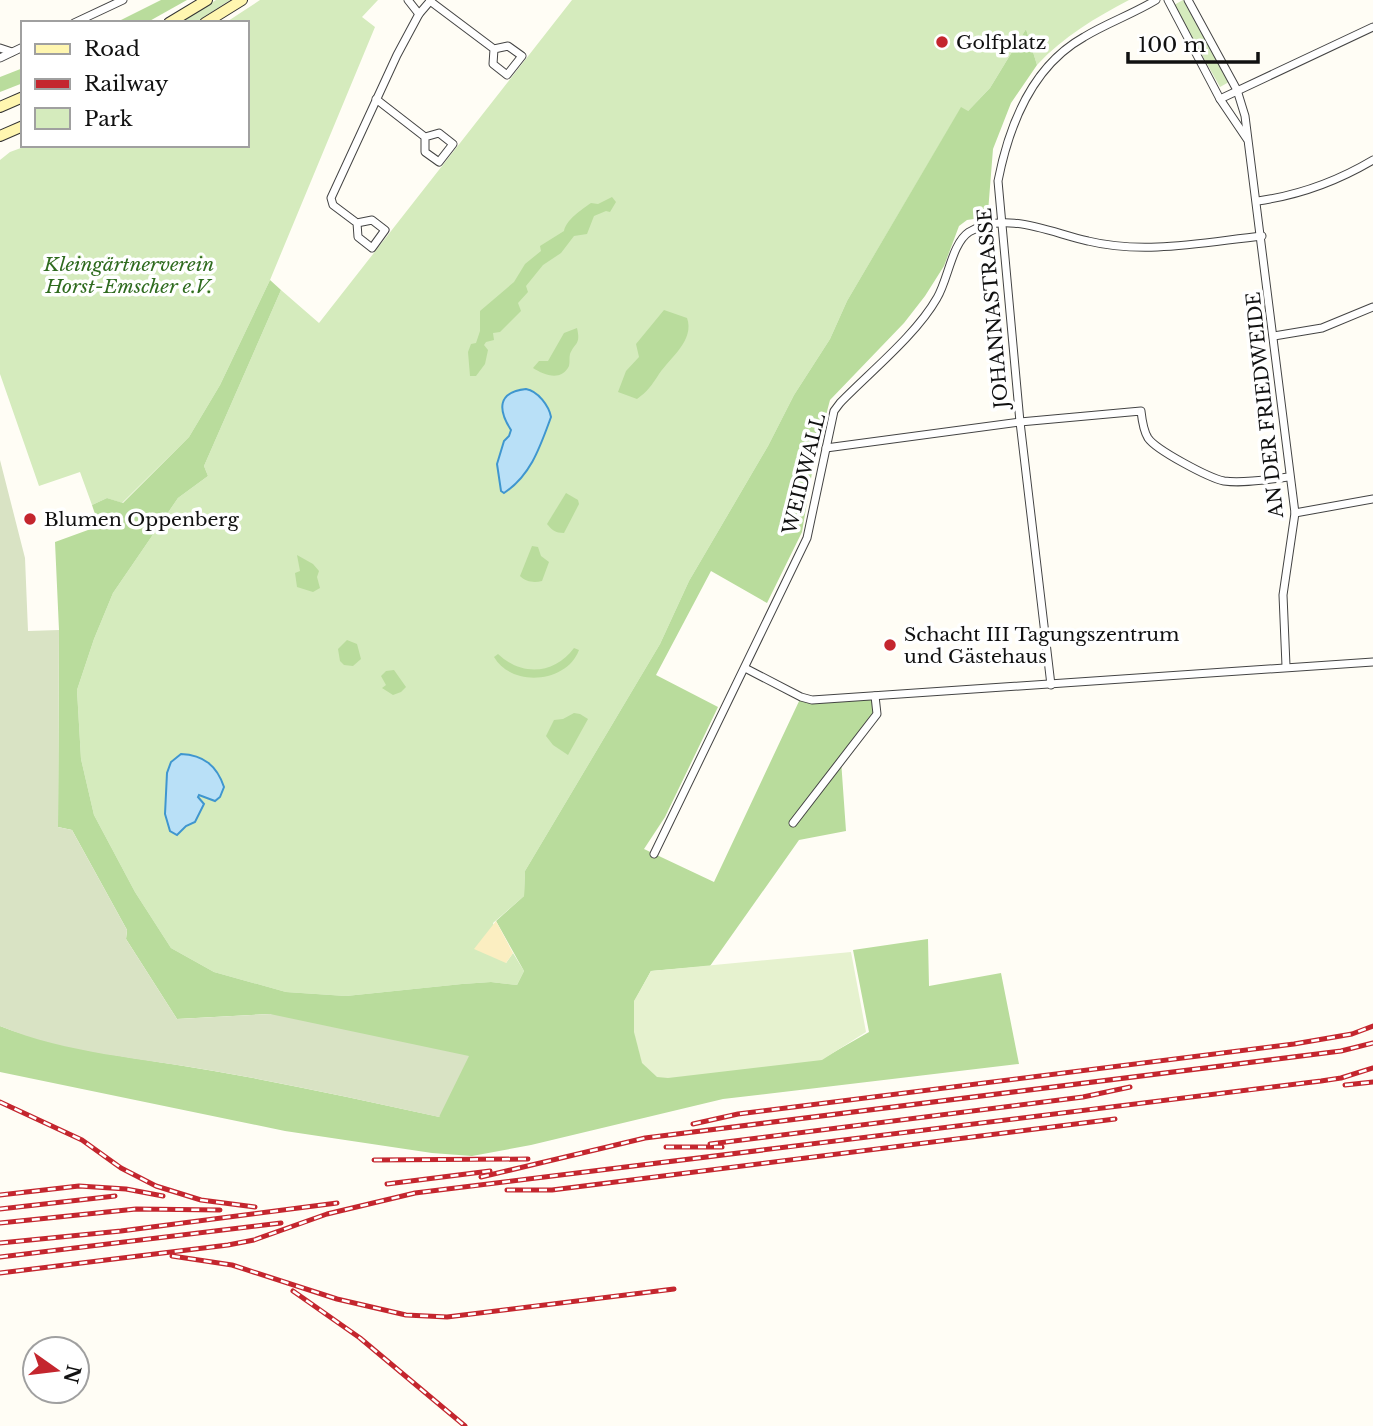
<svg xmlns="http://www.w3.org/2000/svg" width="1373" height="1426" font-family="'Libre Baskerville',serif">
	<rect width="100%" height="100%" fill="#fffdf5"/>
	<g fill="#d5ebbd">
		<polygon points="216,0 230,0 195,23 180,23"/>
		<polygon points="260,0 378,0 362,17 375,27 270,280 220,385 189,437 122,503 107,498 92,505 80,472 39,486 0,374 0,160 10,152 29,145 247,145 247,23 225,23"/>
		<path d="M572 0H1129C1095 18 1064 36 1037 65L1026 29 990 88 967 112 961 108 847 301 830 339 794 395 768 446 689 581 660 644 525 871 524 896 493 923 506 963 513 953 524 971 517 985 491 982 462 984 346 996 286 992 214 972 171 948 135 892 94 815 81 759 77 690 94 639 113 593 178 498 208 476 204 466 281 290 319 323Z"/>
		<polygon points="1183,0 1229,82 1220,87 1174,5"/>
	</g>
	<g fill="#b9dc9c">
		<polygon points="161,0 187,0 146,23 115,23"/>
		<path d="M1026 29 1037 65 1011 103 993 149 988 212 980 218 967 220 959 226 944 266 925 296 904 323 830 400 814 461 802 532 767 603 711 571 656 675 718 707 665 817 644 849 714 882 801 697 875 696 877 714 841 760 846 831 799 840 710 966 651 971 634 1002V1032L822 1059 869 1032 853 950 928 939 929 986 1001 973 1019 1064 723 1099 531 1145 472 1156 432 1153 285 1131 0 1072V1026C68 1052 142 1058 214 1071 290 1084 365 1101 440 1117L270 1014 177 1019 126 939 127 930 72 830 58 827 59 630 55 542 99 526 92 505 107 498 123 503 189 437 220 385 270 280 281 290 204 466 208 476 178 498 113 593 94 639 77 690 81 759 94 815 135 892 171 948 214 972 286 992 346 996 462 984 491 982 517 985 524 971 496 921 524 896 525 871 660 644 689 581 768 446 794 395 830 339 847 301 961 107 968 111 990 88Z"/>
		<polygon points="23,68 23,83 0,92 0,77"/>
		<path d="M612 197 616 202 610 212 606 211 594 216 587 234 574 236 561 253 543 265 526 286 528 292 518 303 521 311 500 332 493 333 494 340 486 342 484 345 488 350 485 364 476 376H470L468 352 471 344 476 343 480 331V311L514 282 525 264 541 251 540 246 564 231C566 220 581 210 591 203L598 204Z"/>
		<path d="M664 310 687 318C695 340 670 358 659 374 652 385 647 392 637 399L618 392 626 371 639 357 636 344Z"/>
		<path d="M577 328C581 345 575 342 570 354 569 358 570 362 569 366 561 382 544 375 533 368L539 361H548L564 333Z"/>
		<path d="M566 493 578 500 579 504 564 533C555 533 552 530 547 524Z"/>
		<path d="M532 546 538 547 541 556 549 562 542 581C534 583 526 582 520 576Z"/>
		<polygon points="297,555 313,564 319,571 317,577 320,588 313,592 297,587 295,573 300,571"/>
		<polygon points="347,640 357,644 361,659 353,666 344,665 340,661 338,649"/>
		<path d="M574 648 579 650C567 683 512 688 494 657L498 654C522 677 555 674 574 648Z"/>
		<polygon points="394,670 406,687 401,692 393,695 382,688 386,685 381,676 386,671"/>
		<polygon points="574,713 580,714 588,719 568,755 553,745 546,736 554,720 563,719"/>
	</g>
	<polygon fill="#fbeec1" points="496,921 513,953 506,963 474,949"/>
	<path fill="#d9e3c4" d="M0 460 25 558 28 631 59 630 58 827 72 830 127 930 126 939 177 1019 270 1014 469 1056 439 1117C365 1101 290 1084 214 1071 143 1058 67 1054 0 1026Z"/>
	<polygon fill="#e6f2cf" points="851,952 866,1032 822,1060 668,1078 657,1077 642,1063 634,1032 634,1001 651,971"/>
	<g fill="#b9e0f7" stroke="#3f96cf" stroke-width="2">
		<path d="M526 389C538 391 549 406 551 417 540 447 531 475 504 493L501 491 497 464 504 441 509 436 511 430C498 410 497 392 526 389Z"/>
		<path d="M181 754C204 755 217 766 224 787L220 797 215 801 199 795 198 797 204 804 195 822 186 826 177 835 170 831 165 814 167 773 171 762Z"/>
	</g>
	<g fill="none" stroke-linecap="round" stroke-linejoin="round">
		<defs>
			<g id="minor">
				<polyline points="408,0 419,14"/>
				<polyline points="1168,0 1220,99 1247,139"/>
				<polyline points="1188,0 1237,90 1245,116 1295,513 1283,595 1286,666"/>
				<polyline points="430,1 494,49 493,64 507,75 522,56 508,46 494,49"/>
				<polyline points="74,23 123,0"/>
				<polyline points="0,48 12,52"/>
				<polyline points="0,58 23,47"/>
				<polyline points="376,99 425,137 425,152 439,162 453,144 439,133 425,137"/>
				<polyline points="1220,99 1373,27"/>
				<path d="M1258 201C1300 195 1336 182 1373 160"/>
				<polyline points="357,223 372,220 385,230 372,248 358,237 357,223 333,205 331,198 397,55 419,14 431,0"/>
				<polyline points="1274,336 1322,328 1373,307"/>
				<path d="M826 448 1020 422 1141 411C1142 420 1143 430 1148 438 1156 450 1209 478 1224 481 1244 484 1269 479 1289 477"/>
				<polyline points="1295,513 1373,499"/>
				<polyline points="745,668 801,697 812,700 1373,662"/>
				<path d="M1051 685 1020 422 998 181C1009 125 1032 66 1084 37 1107 23 1133 14 1156 0"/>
				<polyline points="793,823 877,714 875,696"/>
				<path d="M654 854 807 538 834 411 840 403C870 372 916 335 937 298 948 280 952 243 969 232 1006 210 1051 233 1088 241 1145 255 1205 242 1262 236"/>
			</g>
			<g id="secondary">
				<polyline points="169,23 207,0"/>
				<polyline points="205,23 242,0"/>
				<polyline points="0,107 23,97"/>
				<polyline points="0,136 23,126"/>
			</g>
		</defs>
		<use href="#minor" stroke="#444" stroke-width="9"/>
		<use href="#secondary" stroke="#333" stroke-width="12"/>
		<use href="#minor" stroke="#fff" stroke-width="7"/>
		<use href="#secondary" stroke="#fff6b0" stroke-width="10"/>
		<defs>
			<g id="rail">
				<polyline points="1345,1085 1373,1082"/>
				<polyline points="0,1102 82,1140 121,1168 156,1186 201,1200 255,1207"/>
				<polyline points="693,1124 738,1114 1294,1044 1352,1034 1373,1026"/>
				<polyline points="710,1144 1083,1097 1130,1087"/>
				<polyline points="666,1147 722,1147"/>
				<polyline points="374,1160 528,1159"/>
				<polyline points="481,1177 645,1138 1341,1051 1373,1043"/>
				<polyline points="387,1184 490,1171"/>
				<polyline points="507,1190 552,1190 1115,1119"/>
				<polyline points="0,1195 79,1186 126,1189 163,1196"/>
				<polyline points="0,1209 115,1196"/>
				<polyline points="0,1223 136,1209 220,1210"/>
				<polyline points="0,1243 121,1231 337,1203"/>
				<polyline points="172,1256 232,1265 337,1299 406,1315 447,1317 674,1289"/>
				<polyline points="0,1257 281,1223"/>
				<polyline points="0,1273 228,1245 254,1240 327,1214 415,1193 1321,1081 1341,1078 1373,1068"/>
				<polyline points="293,1291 360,1338 465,1426"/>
			</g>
		</defs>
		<use href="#rail" stroke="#c4262e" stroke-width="5"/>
		<use href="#rail" stroke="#fff" stroke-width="2.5" stroke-dasharray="8" stroke-linecap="butt"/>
	</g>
	<g fill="#c4262e" stroke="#fff" stroke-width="2.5">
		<circle cx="942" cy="42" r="7"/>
		<circle cx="30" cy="519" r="7"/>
		<circle cx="890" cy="645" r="7"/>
	</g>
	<g text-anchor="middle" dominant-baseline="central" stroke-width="7" stroke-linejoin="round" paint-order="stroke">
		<g font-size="19" fill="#111" stroke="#fff" text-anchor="start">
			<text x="956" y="42">Golfplatz</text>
			<text x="44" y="519">Blumen Oppenberg</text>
			<text x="904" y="634">Schacht III Tagungszentrum<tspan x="904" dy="22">und Gästehaus</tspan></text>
		</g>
		<g font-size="19" font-style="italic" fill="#2f6b1f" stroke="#fff">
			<text x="129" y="264">Kleingärtnerverein<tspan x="129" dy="22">Horst-Emscher e.V.</tspan></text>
		</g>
		<g font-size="19" fill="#111" stroke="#fff">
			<text transform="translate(993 308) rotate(-95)">JOHANNASTRASSE</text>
			<text transform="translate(1265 405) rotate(-96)">AN DER FRIEDWEIDE</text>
			<text transform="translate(804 474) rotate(-76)">WEIDWALL</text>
		</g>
	</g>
	<rect x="21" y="21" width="228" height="126" fill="#ffffff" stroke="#a0a0a0" stroke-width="2"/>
	<rect x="35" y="44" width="35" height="10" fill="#fff6b0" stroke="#a0a0a0" stroke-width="2"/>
	<text x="84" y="56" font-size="21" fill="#111111">Road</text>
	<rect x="35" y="79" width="35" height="10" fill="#c4262e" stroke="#a0a0a0" stroke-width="2"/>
	<text x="84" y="91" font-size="21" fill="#111111">Railway</text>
	<rect x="35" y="108" width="35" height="21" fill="#d5ebbd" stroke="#a0a0a0" stroke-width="2"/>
	<text x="84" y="126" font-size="21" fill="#111111">Park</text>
	<g transform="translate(56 1370) rotate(104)"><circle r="33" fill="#ffffff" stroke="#a0a0a0" stroke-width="2"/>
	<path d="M0-5L12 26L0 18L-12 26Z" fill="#c4262e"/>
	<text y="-10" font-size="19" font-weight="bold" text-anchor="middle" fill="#111111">N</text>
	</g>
	<path d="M1128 52v10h130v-10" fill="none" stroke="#111111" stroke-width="3.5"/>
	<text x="1138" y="52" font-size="21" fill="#111111" stroke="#ffffff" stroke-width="5" paint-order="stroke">100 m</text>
</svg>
